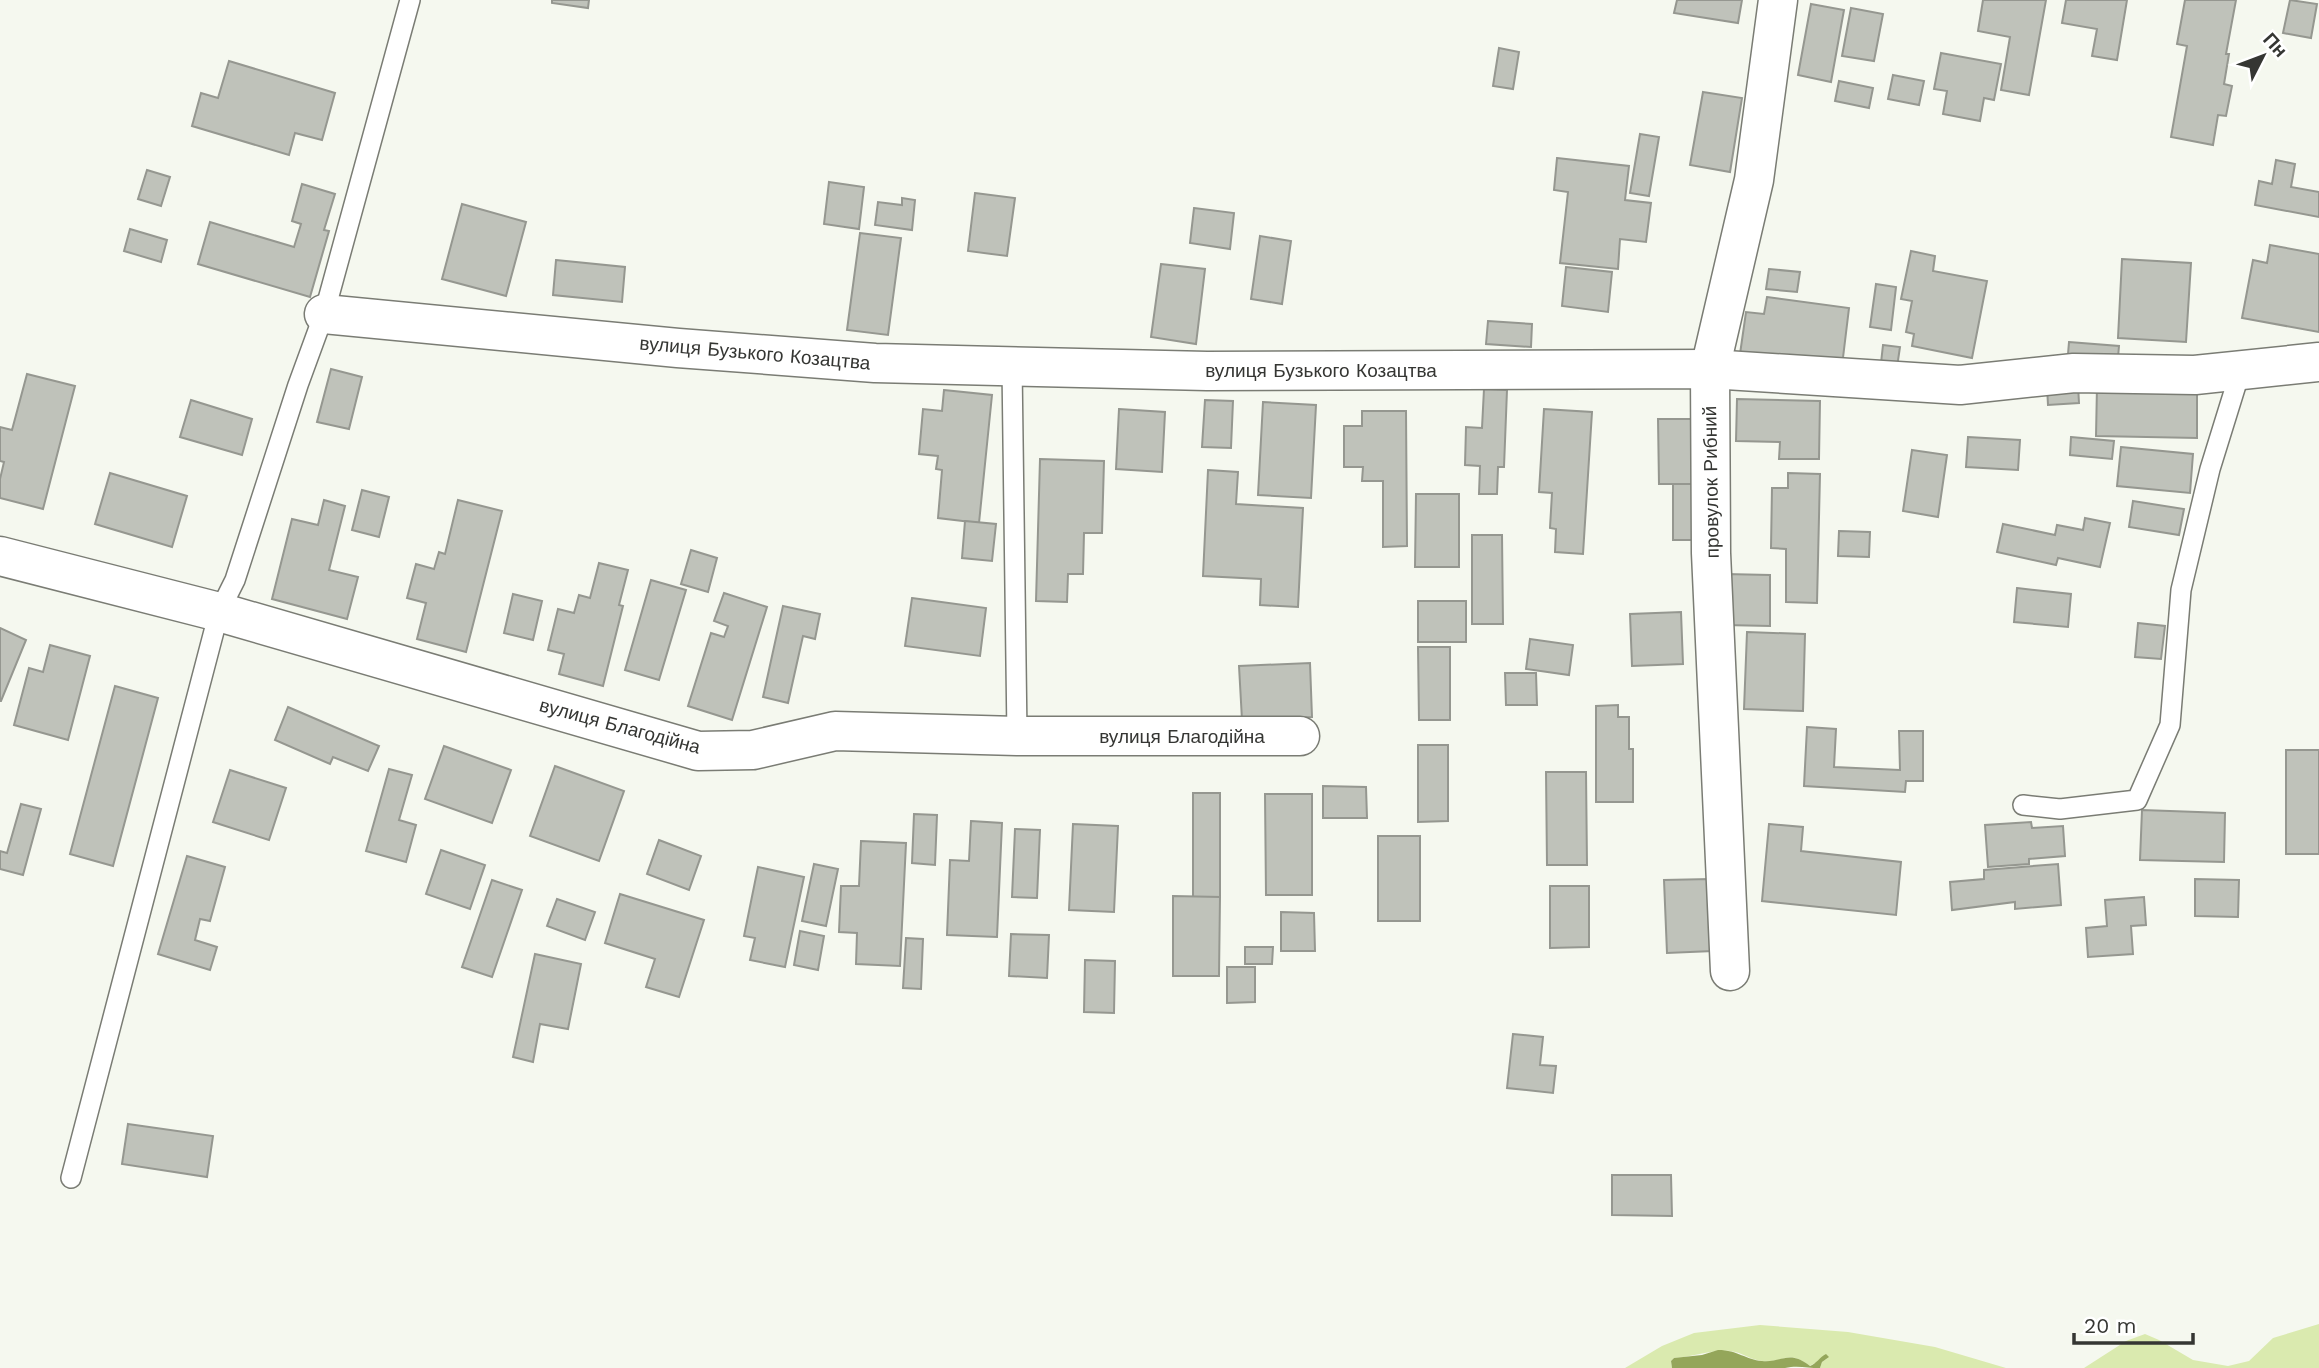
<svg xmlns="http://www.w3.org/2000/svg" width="2319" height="1368" font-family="'Work Sans',sans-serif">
	<rect width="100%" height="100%" fill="#f5f8ef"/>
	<g fill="#daeaaf">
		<polygon points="2319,1324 2319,1368 2084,1368 2126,1341 2145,1334 2159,1340 2193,1360 2228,1366 2249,1361 2273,1338"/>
		<path d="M1760 1325 1848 1332 1935 1347 2006 1368H1820L1822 1362 1829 1357 1809 1366C1790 1349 1782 1363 1762 1361 1751 1360 1741 1352 1730 1351 1713 1349 1693 1357 1674 1358L1671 1361 1672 1368H1625L1662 1346 1694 1333Z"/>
	</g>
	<path fill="#94a65a" d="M1718 1350C1738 1350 1746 1360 1762 1361 1782 1363 1789 1349 1810 1366 1816 1364 1820 1357 1826 1354L1829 1357 1822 1362 1820 1368C1807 1368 1797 1365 1785 1368H1672L1671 1361 1674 1358 1702 1355Z"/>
	<g fill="#bfc2ba" stroke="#959790" stroke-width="2">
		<polygon points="552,0 589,0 588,8 552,3"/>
		<polygon points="1677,0 1742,0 1738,23 1674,13"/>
		<polygon points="1983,0 2046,0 2029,95 2001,90 2010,37 1978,31"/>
		<polygon points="2066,0 2127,0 2117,60 2092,56 2097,29 2062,23"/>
		<polygon points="2185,0 2236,0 2226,54 2229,54 2224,84 2232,86 2226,116 2218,115 2213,145 2171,137 2187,46 2177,44"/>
		<polygon points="2290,0 2317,4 2311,38 2283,33"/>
		<polygon points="1811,4 1844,10 1831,82 1798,75"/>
		<polygon points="1851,8 1883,14 1874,61 1842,56"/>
		<polygon points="1499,48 1519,52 1513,89 1493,86"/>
		<polygon points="1941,53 2001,64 1994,100 1984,98 1980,121 1943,114 1947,91 1934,89"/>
		<polygon points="229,61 335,93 322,140 295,133 289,155 192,126 201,93 218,98"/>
		<polygon points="1893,75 1924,81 1919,105 1888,99"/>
		<polygon points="1839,81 1873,88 1869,108 1835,101"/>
		<polygon points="1703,92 1742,98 1730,172 1690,165"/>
		<polygon points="1640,134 1659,137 1649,196 1630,193"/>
		<polygon points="1557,158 1629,166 1625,200 1651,203 1646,242 1620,239 1618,269 1560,263 1568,192 1554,190"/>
		<polygon points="2276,160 2295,164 2291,187 2319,192 2319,217 2255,205 2259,181 2272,184"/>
		<polygon points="147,170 170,177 161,206 138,199"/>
		<polygon points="829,182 864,187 859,229 824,224"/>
		<polygon points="302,184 335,194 324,230 329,231 310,297 198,264 210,222 294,247 301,224 292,221"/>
		<polygon points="975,193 1015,198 1007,256 968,251"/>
		<polygon points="902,198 915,200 912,230 875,225 878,202 902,205"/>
		<polygon points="462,204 526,222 506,296 442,279"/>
		<polygon points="1194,208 1234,213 1230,249 1190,243"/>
		<polygon points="130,229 167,240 161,262 124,251"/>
		<polygon points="860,233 901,238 888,335 847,330"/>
		<polygon points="1260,236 1291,241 1282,304 1251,299"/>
		<polygon points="2270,245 2319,254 2319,332 2242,318 2253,260 2267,263"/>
		<polygon points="1911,251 1935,256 1933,271 1987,281 1972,358 1912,346 1914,334 1906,332 1912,301 1901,299"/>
		<polygon points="2122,259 2191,263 2186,342 2118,338"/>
		<polygon points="556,260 625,267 622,302 553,295"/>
		<polygon points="1161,264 1205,269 1196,344 1151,337"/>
		<polygon points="1566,267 1612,272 1608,312 1562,306"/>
		<polygon points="1769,269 1800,272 1797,292 1766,289"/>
		<polygon points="1876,284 1896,287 1891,330 1870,327"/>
		<polygon points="1767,297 1849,308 1841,374 1740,354 1746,312 1764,314"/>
		<polygon points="1488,321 1532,324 1531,347 1486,344"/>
		<polygon points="2069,342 2119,346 2117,369 2067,366"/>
		<polygon points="1883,345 1900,347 1896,374 1880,372"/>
		<polygon points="331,369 362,377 349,429 317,422"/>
		<polygon points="27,374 75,386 43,509 0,498 0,479 4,462 0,461 0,427 12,430"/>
		<polygon points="2078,385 2079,403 2048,405 2047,386"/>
		<polygon points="2097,386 2197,387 2197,438 2096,436"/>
		<polygon points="1484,389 1507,390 1504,467 1498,467 1497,494 1479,494 1480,466 1465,465 1466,427 1482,428"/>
		<polygon points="944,390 992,395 979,523 938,518 942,470 936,469 938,456 919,454 923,409 942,411"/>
		<polygon points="1737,399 1820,401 1819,459 1779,459 1780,442 1736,441"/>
		<polygon points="191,400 252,419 242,455 180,437"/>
		<polygon points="1205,400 1233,401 1231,448 1202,447"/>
		<polygon points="1263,402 1316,405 1311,498 1258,495"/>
		<polygon points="1119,409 1165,412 1162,472 1116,469"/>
		<polygon points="1544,409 1592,412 1583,554 1555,552 1556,529 1550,528 1552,493 1539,492"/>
		<polygon points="1362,411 1406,411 1407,546 1383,547 1383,481 1362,481 1363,467 1344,467 1344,426 1362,426"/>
		<polygon points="1658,419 1699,419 1699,484 1659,484"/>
		<polygon points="1968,437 2020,440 2018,470 1966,467"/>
		<polygon points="2071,437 2114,441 2112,459 2070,455"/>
		<polygon points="2121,447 2193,454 2190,493 2117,486"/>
		<polygon points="1912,450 1947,455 1938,517 1903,511"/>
		<polygon points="1040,459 1104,461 1102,533 1084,533 1083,574 1068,574 1067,602 1036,601"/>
		<polygon points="1208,470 1238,472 1236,504 1303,508 1298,607 1260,605 1261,579 1203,576"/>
		<polygon points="110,473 187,496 172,547 95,524"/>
		<polygon points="1788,473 1820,474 1817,603 1786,602 1786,549 1771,548 1772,488 1788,488"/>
		<polygon points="1673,484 1695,484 1700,540 1673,540"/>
		<polygon points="362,490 389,497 379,537 352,530"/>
		<polygon points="1416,494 1459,494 1459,567 1415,567"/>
		<polygon points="324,500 345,506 329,570 358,577 347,619 272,599 292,519 318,525"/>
		<polygon points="458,500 502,511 466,652 417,639 426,603 407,598 416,564 434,569 439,552 445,554"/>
		<polygon points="2133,501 2184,509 2179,535 2129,527"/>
		<polygon points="2085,518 2110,523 2100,567 2058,558 2056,565 1997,552 2003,524 2055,535 2057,525 2083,530"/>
		<polygon points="965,521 996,524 992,561 962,558"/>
		<polygon points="1839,531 1870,532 1869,557 1838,556"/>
		<polygon points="1472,535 1502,535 1503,624 1472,624"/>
		<polygon points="691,550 717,558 708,592 681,584"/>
		<polygon points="599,563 628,570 619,605 623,606 603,686 559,674 564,654 548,650 558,609 574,613 579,595 590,598"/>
		<polygon points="1725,574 1770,575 1770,626 1724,625"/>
		<polygon points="651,580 686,590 659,680 625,670"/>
		<polygon points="2017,588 2071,594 2068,627 2014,622"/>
		<polygon points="724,593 767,607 732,720 688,706 711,633 724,637 728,626 714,621"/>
		<polygon points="513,594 542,601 533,640 504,633"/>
		<polygon points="912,598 986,608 980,656 905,646"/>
		<rect x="1418" y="601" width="48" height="41"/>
		<polygon points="783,606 820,614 815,639 803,636 788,703 763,697"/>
		<polygon points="1681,612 1683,664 1632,666 1630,614"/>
		<polygon points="2138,623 2165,626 2161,659 2135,657"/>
		<polygon points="0,628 26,640 1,701 0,701"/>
		<polygon points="1747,632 1805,634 1803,711 1744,709"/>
		<polygon points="1530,639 1573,645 1569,675 1526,669"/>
		<polygon points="50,645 90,656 68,740 14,725 29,668 43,672"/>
		<polygon points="1418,647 1450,647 1450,720 1419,720"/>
		<polygon points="1310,663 1312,717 1242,720 1239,666"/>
		<polygon points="1505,673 1536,673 1537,705 1506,705"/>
		<polygon points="115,686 158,698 113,866 70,854"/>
		<polygon points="1618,705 1618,717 1629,717 1629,749 1633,749 1633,802 1596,802 1596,706"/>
		<polygon points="288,707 379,746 368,771 333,757 330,764 275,740"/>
		<polygon points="1807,727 1836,729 1834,767 1900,770 1899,731 1923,731 1923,781 1906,781 1905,792 1804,786"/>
		<polygon points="1418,745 1448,745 1448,821 1418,822"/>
		<polygon points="444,746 511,770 492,823 425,799"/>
		<rect x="2286" y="750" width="33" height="104"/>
		<polygon points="555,766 624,791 599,861 530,836"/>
		<polygon points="389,769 412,775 399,820 416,825 406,862 366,851"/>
		<polygon points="230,770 286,788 269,840 213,822"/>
		<polygon points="1546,772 1586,772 1587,865 1547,865"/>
		<polygon points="1323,786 1366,787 1367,818 1323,818"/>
		<rect x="1193" y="793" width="27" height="104"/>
		<polygon points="1265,794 1312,794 1312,895 1266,895"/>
		<polygon points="21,804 41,809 23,875 0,869 0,851 7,853"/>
		<polygon points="2142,810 2225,813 2224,862 2140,860"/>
		<polygon points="914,814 937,815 935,865 912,863"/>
		<polygon points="971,821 1002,823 997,937 947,935 950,860 969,861"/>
		<polygon points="2031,822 2032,828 2063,826 2065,856 2029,859 2029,864 1988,867 1985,825"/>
		<polygon points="1073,824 1118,826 1114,912 1069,910"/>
		<polygon points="1769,824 1803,827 1801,851 1901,862 1896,915 1762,901"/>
		<polygon points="1015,829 1040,830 1037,898 1012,897"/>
		<rect x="1378" y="836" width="42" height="85"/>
		<polygon points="659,840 701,856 689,890 647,874"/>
		<polygon points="861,841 906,843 900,966 856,964 857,933 839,932 841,886 859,886"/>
		<polygon points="441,850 485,865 470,909 426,894"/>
		<polygon points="187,856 225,867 210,921 200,919 195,940 217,947 210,970 158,954"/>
		<polygon points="814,864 838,869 826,926 802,921"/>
		<polygon points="2058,864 2061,905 2015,909 2015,902 1952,910 1950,882 1984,879 1984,870"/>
		<polygon points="758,867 804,877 785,967 750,960 755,938 744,936"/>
		<polygon points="1710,879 1713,951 1667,953 1664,880"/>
		<polygon points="2195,879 2239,880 2238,917 2195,916"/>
		<polygon points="492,880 522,890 492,977 462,967"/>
		<polygon points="1550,886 1589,886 1589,947 1550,948"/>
		<polygon points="620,894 704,920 679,997 646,987 655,959 605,943"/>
		<polygon points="1173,896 1220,897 1219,976 1173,976"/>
		<polygon points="2144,897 2146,925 2131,926 2133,954 2088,957 2086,928 2107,926 2105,900"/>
		<polygon points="557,899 595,912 585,940 547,926"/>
		<polygon points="1281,912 1314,913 1315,951 1281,951"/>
		<polygon points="800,931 824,936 818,970 794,965"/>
		<polygon points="1011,934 1049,935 1047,978 1009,976"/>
		<polygon points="906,938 923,939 921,989 903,988"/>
		<polygon points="1245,947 1273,947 1272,964 1245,964"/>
		<polygon points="535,954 581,964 568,1029 540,1024 533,1062 513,1057"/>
		<polygon points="1085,960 1115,961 1114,1013 1084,1012"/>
		<polygon points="1227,967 1255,967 1255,1002 1227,1003"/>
		<polygon points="1513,1034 1543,1037 1540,1065 1556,1066 1553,1093 1507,1088"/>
		<polygon points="128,1124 213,1136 207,1177 122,1164"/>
		<polygon points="1612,1175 1671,1175 1672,1216 1612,1215"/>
	</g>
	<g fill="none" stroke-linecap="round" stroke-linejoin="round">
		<defs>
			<g id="service">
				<polyline points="1012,366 1017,736"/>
				<polyline points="2023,805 2060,809 2137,800 2170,725 2181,590 2210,469 2241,369"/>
				<polyline points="71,1178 219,612 235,580 298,385 324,314 410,0"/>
			</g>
			<g id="minor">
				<polyline points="324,314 678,348 875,363 1207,371 1710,369 1960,385 2074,373 2195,375 2319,362"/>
				<polyline points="0,556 219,612 698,751 753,750 835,731 1017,736 1300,736"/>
				<polyline points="1730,971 1711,553 1710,369 1754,180 1778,0"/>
			</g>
		</defs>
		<use href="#service" stroke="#7a7c74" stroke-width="22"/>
		<use href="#minor" stroke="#7a7c74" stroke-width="41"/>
		<use href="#service" stroke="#fff" stroke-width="19"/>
		<use href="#minor" stroke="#fff" stroke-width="38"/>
	</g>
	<g text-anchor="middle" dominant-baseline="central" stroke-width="7" stroke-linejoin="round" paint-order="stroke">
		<g font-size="19" fill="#353633" stroke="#fff">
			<text transform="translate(755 353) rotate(5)">вулиця Бузького Козацтва</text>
			<text x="1321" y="370">вулиця Бузького Козацтва</text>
			<text transform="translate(1711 482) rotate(-91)">провулок Рибний</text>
			<text transform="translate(620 726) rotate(15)">вулиця Благодійна</text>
			<text x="1182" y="736">вулиця Благодійна</text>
		</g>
	</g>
	<g transform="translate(2263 56) rotate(48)" stroke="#ffffff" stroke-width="5" paint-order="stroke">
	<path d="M0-5L12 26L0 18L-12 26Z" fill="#353633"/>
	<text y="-10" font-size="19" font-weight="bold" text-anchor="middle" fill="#353633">Пн</text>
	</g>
	<path d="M2074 1333v10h119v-10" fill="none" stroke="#353633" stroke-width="3.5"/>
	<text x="2084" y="1333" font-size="21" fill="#353633" stroke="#ffffff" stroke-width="5" paint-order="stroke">20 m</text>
</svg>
